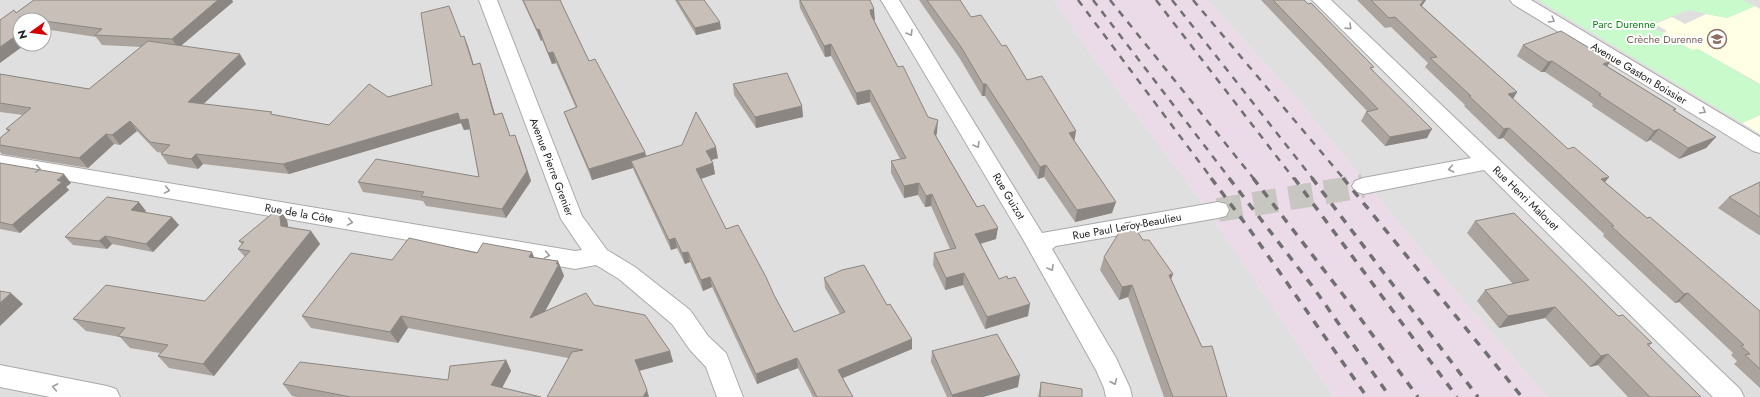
<svg xmlns="http://www.w3.org/2000/svg" width="1760" height="397" font-family="Jost,sans-serif">
	<rect width="100%" height="100%" fill="#f2efe9"/>
	<g fill="#e0dfdf" fill-rule="evenodd">
		<path d="M0 0H1054L1088 50 1201 201 1334 397H0ZM20 20H44V44H20Z"/>
		<polygon points="1207,0 1760,0 1760,397 1547,397 1449,284 1293,94"/>
	</g>
	<polygon fill="#ebdbe8" points="1054,0 1207,0 1293,94 1449,284 1547,397 1334,397 1201,201 1088,50"/>
	<g fill="#ffffe5">
		<polygon points="1755,6 1760,9 1760,84 1698,49 1692,50 1662,33 1667,31 1655,24 1672,17 1685,24 1706,14 1727,18"/>
		<polygon points="1760,115 1760,134 1742,123"/>
	</g>
	<polygon fill="#c8facc" points="1538,0 1743,0 1755,6 1727,18 1688,10 1649,25 1691,50 1698,49 1760,85 1760,115 1742,123"/>
	<g fill="none" stroke-linecap="round" stroke-linejoin="round">
		<polyline stroke="#c8c6c1" stroke-width="24" stroke-dasharray="24 12" stroke-linecap="butt" points="1218,210 1363,186"/>
		<defs>
			<g id="minor">
				<polygon points="479,0 497,0 582,216 607,250 635,267 690,310 708,336 726,353 743,397 717,397 706,367 690,350 672,324 619,279 596,265 575,269 0,169 0,155 575,251 582,250 561,219"/>
				<polygon points="881,0 899,0 1042,233 1218,202 1226,204 1229,210 1226,216 1218,218 1056,246 1052,249 1116,358 1130,388 1132,397 1106,397 1104,388 1096,370 1024,241"/>
				<polygon points="1312,0 1331,0 1740,389 1744,397 1713,397 1484,170 1363,194 1355,191 1352,186 1355,181 1363,178 1471,158"/>
				<polygon points="1510,0 1531,0 1760,137 1760,153 1753,151 1513,4"/>
				<polygon points="0,365 107,386 116,389 120,397 50,397 0,387"/>
			</g>
		</defs>
		<use href="#minor" stroke="#a9a9a9" stroke-width="2"/>
		<use href="#minor" fill="#fff" fill-rule="evenodd"/>
		<g stroke="#707070" stroke-width="2.5" stroke-dasharray="7 7" stroke-linecap="butt">
			<polyline points="1078,0 1212,179"/>
			<polyline points="1093,0 1230,179"/>
			<polyline points="1110,0 1254,179"/>
			<polyline points="1156,0 1294,179"/>
			<polyline points="1172,0 1313,179"/>
			<polyline points="1193,0 1344,179"/>
		</g>
		<g stroke="#707070" stroke-width="3.5" stroke-dasharray="8 8" stroke-linecap="butt">
			<polyline points="1211,178 1250,230 1367,397"/>
			<polyline points="1229,178 1313,287 1390,397"/>
			<polyline points="1253,178 1344,296 1418,397"/>
			<polyline points="1294,178 1457,397"/>
			<polyline points="1312,178 1478,397"/>
			<polyline points="1343,178 1522,397"/>
		</g>
	</g>
	<g fill="#aba49e">
		<polygon points="34,0 232,0 233,2 181,46 246,64 203,104 274,115 329,125 388,97 432,85 461,37 464,36 473,64 483,73 495,115 502,113 510,136 519,145 531,181 506,218 426,206 423,201 363,192 358,182 479,177 470,129 464,130 461,123 289,174 203,164 198,169 168,164 161,154 162,153 157,152 137,131 120,145 114,144 88,168 2,154 0,152 0,138 8,131 6,129 23,115 0,112 0,74 89,89 141,47 102,45 96,37 44,29 44,20 20,20 16,13"/>
		<polygon points="522,0 560,0 589,61 645,152 646,156 718,158 711,160 713,163 715,174 700,179 726,229 774,295 794,332 840,314 825,288 824,278 887,305 912,339 912,349 843,378 853,397 813,397 798,368 757,384 712,287 703,291 690,262 685,264 677,248 671,250 634,171 633,168 592,180 568,123 564,112 576,108 556,63 552,64 542,40 541,41"/>
		<polygon points="675,0 704,0 721,29 696,35"/>
		<polygon points="799,0 870,0 874,9 874,21 898,67 937,132 936,136 996,239 981,244 999,279 1028,316 985,329 963,285 945,290 933,265 934,253 950,249 931,206 925,207 918,195 904,198 891,173 891,161 900,159 870,102 857,105 831,56 825,57 800,8"/>
		<polygon points="919,0 960,0 971,17 1002,46 1074,141 1112,213 1075,222 1044,177 1038,179 985,96 982,96 960,59"/>
		<polygon points="1261,0 1304,0 1373,70 1427,138 1385,146 1361,121 1366,112 1367,111"/>
		<polygon points="1357,0 1426,0 1422,6 1517,92 1513,99 1568,149 1609,177 1605,182 1647,218 1760,311 1760,388 1734,364 1737,361 1731,355 1733,353 1679,302 1675,303 1653,283 1603,236 1604,234 1503,138 1498,139 1464,106 1465,105 1425,67 1428,63 1391,27 1385,28"/>
		<polygon points="1523,45 1607,66 1676,109 1674,111 1716,137 1706,148 1679,159 1650,140 1646,142 1592,106 1593,104 1545,72 1541,72 1517,56"/>
		<polygon points="733,84 802,106 803,117 756,128 734,95"/>
		<polygon points="0,163 71,183 66,187 69,190 20,233 0,229"/>
		<polygon points="1760,182 1760,235 1759,235 1718,208 1729,197"/>
		<polygon points="146,211 144,212 179,225 153,252 112,244 107,249 73,245 65,237"/>
		<polygon points="287,220 288,227 311,231 320,244 214,376 169,368 158,356 160,353 130,348 120,337 86,331 73,319 205,301 245,257 238,249 242,245 239,241"/>
		<polygon points="1475,221 1618,316 1652,343 1649,346 1701,397 1628,397 1598,365 1590,367 1545,318 1499,328 1477,301 1485,290 1513,284 1467,233"/>
		<polygon points="1143,240 1173,274 1171,279 1202,347 1227,397 1164,397 1128,297 1119,300 1100,270 1104,257"/>
		<polygon points="477,253 534,257 558,261 564,276 545,311 594,305 670,351 673,362 568,358 408,328 398,343 311,328 302,316"/>
		<polygon points="932,351 1018,387 983,397 947,397 931,362"/>
		<polygon points="506,360 511,371 502,388 541,397 297,397 292,396 283,384 448,380"/>
		<polygon points="1041,382 1082,397 1038,397"/>
	</g>
	<g fill="#8b8681">
		<polygon points="218,0 232,0 233,2 178,48 172,39"/>
		<polygon points="1424,0 1426,0 1415,14 1420,5"/>
		<polygon points="874,9 875,20 870,22 870,10"/>
		<polygon points="720,22 721,29 696,35 695,28"/>
		<polygon points="539,29 542,40 541,41 537,30"/>
		<polygon points="20,33 20,44 26,44 0,63 0,47"/>
		<polygon points="464,36 468,46 477,75 473,65"/>
		<polygon points="831,44 831,56 825,57 824,46"/>
		<polygon points="553,52 556,63 552,64 548,53"/>
		<polygon points="240,54 246,64 195,112 188,102"/>
		<polygon points="1552,61 1545,72 1541,72 1548,62"/>
		<polygon points="1611,61 1603,72 1603,64"/>
		<polygon points="480,63 483,73 498,125 494,115"/>
		<polygon points="983,84 986,84 985,96 982,96"/>
		<polygon points="870,90 870,102 857,105 856,93"/>
		<polygon points="1517,92 1511,102 1508,94"/>
		<polygon points="802,106 803,117 756,128 755,117"/>
		<polygon points="458,113 468,119 472,129 464,130 461,123 289,174 283,164"/>
		<polygon points="938,120 937,132 934,145 934,133"/>
		<polygon points="130,121 137,131 120,145 112,135"/>
		<polygon points="1509,128 1503,138 1498,139 1504,129"/>
		<polygon points="1432,129 1427,138 1385,146 1390,137"/>
		<polygon points="1659,129 1650,140 1646,142 1654,131"/>
		<polygon points="1076,131 1074,143 1069,133"/>
		<polygon points="106,134 114,144 88,168 79,158"/>
		<polygon points="1716,137 1706,148 1679,159 1688,148"/>
		<polygon points="519,145 531,181 506,218 502,209"/>
		<polygon points="716,147 718,158 708,161 706,151"/>
		<polygon points="645,152 648,163 631,161 633,168 592,180 589,169"/>
		<polygon points="196,154 203,164 198,169 191,159"/>
		<polygon points="713,163 715,174 698,180 696,169"/>
		<polygon points="1046,165 1044,177 1038,179 1040,167"/>
		<polygon points="64,174 71,183 66,187 69,190 20,233 12,225"/>
		<polygon points="1609,177 1601,187 1601,179"/>
		<polygon points="919,183 918,195 904,198 904,186"/>
		<polygon points="932,194 931,206 925,207 926,196"/>
		<polygon points="139,202 146,211 138,219 131,210"/>
		<polygon points="1116,202 1112,213 1075,222 1077,210"/>
		<polygon points="279,208 287,220 290,238 281,226"/>
		<polygon points="172,217 179,225 153,252 146,244"/>
		<polygon points="998,228 996,239 974,245 975,234"/>
		<polygon points="311,231 320,244 214,376 203,364"/>
		<polygon points="105,236 112,244 107,249 99,241"/>
		<polygon points="675,238 677,248 671,250 669,240"/>
		<polygon points="532,252 537,264 529,257"/>
		<polygon points="688,252 690,262 685,264 682,253"/>
		<polygon points="558,261 564,276 535,330 530,318"/>
		<polygon points="964,273 963,285 945,290 946,278"/>
		<polygon points="1173,274 1168,287 1169,275"/>
		<polygon points="710,277 712,287 703,291 701,280"/>
		<polygon points="1132,285 1128,297 1119,300 1122,287"/>
		<polygon points="11,293 23,304 0,326 0,303"/>
		<polygon points="1688,293 1679,302 1675,303 1684,294"/>
		<polygon points="1030,304 1028,316 985,329 987,317"/>
		<polygon points="1555,307 1545,318 1499,328 1508,316"/>
		<polygon points="401,316 408,328 398,343 390,332"/>
		<polygon points="912,339 912,349 838,380 838,370"/>
		<polygon points="670,351 673,362 639,371 635,360"/>
		<polygon points="1608,354 1598,365 1590,367 1601,356"/>
		<polygon points="797,358 798,368 757,384 756,374"/>
		<polygon points="506,360 511,371 497,397 491,385"/>
		<polygon points="1020,375 1018,387 983,397 952,397 952,395"/>
		<polygon points="647,390 649,397 643,397"/>
	</g>
	<g fill="#c7bfb8" stroke="#8b8681">
		<polygon points="34,0 218,0 172,39 95,35 102,29 44,21 44,20 39,20 19,17 21,20 20,20 20,33 0,47 0,20 14,10 16,13"/>
		<polygon points="523,0 560,0 589,61 595,59 645,152 589,169 564,112 577,107 553,52 548,53 539,29 537,30"/>
		<polygon points="677,0 704,0 720,22 695,28"/>
		<polygon points="800,0 870,0 874,9 870,10 871,15 898,67 903,66 928,117 938,120 934,133 977,207 984,205 998,228 975,234 999,279 1007,276 1008,279 1015,277 1030,304 987,317 964,273 946,278 934,253 956,248 932,194 926,196 919,183 904,186 891,161 906,158 870,90 856,93 831,44 824,46"/>
		<polygon points="927,0 960,0 971,17 981,15 1002,46 1006,45 1027,80 1042,76 1076,131 1069,133 1116,202 1077,210 1046,165 1040,167 986,84 983,84 961,47"/>
		<polygon points="1273,0 1304,0 1308,4 1311,3 1374,67 1370,68 1432,129 1390,137 1366,112 1378,109"/>
		<polygon points="1371,0 1424,0 1420,5 1517,92 1508,94 1568,149 1574,147 1609,177 1601,179 1647,218 1650,217 1760,311 1760,369 1745,355 1750,354 1741,346 1744,345 1688,293 1684,294 1662,273 1611,226 1614,226 1551,166 1509,128 1504,129 1469,96 1471,96 1430,58 1437,57 1395,17 1389,18"/>
		<polygon points="449,6 461,37 464,36 473,65 480,63 494,115 502,113 510,136 515,135 527,171 502,209 421,196 424,192 358,182 376,159 479,177 468,119 460,120 458,113 283,164 196,154 191,159 161,154 170,145 150,142 130,121 112,135 106,134 79,158 0,145 0,138 10,130 6,129 31,108 0,103 0,74 89,89 148,41 240,54 188,102 272,112 270,114 329,125 369,84 388,97 432,85 421,13"/>
		<polygon points="1561,31 1611,61 1603,64 1676,109 1673,110 1716,137 1688,148 1659,129 1654,131 1599,95 1601,94 1552,61 1548,62 1523,45"/>
		<polygon points="787,73 802,106 755,117 733,84"/>
		<polygon points="696,112 716,147 706,151 713,163 696,169 726,229 738,225 766,277 774,295 794,332 845,312 824,278 842,270 864,265 887,305 890,304 912,339 838,370 853,397 817,397 797,358 756,374 710,277 701,280 688,252 682,253 675,238 669,240 631,161 682,145"/>
		<polygon points="0,163 64,174 57,180 62,182 12,225 0,222"/>
		<polygon points="1760,182 1760,217 1729,197"/>
		<polygon points="107,197 139,202 131,210 172,217 146,244 105,236 99,241 65,237"/>
		<polygon points="279,208 281,226 311,231 203,364 158,356 168,345 118,336 125,328 73,319 106,285 205,301 250,251 238,249 244,242 239,241"/>
		<polygon points="1514,213 1618,316 1623,315 1652,343 1647,344 1701,397 1650,397 1608,354 1601,356 1555,307 1508,316 1485,290 1529,280 1475,221"/>
		<polygon points="1131,222 1143,240 1149,240 1173,274 1169,275 1202,347 1212,346 1227,397 1173,397 1132,285 1122,287 1104,257 1125,223"/>
		<polygon points="409,238 477,253 483,243 532,252 529,257 558,261 556,264 559,264 530,318 586,293 594,305 645,315 670,351 635,360 647,390 643,397 547,397 572,352 583,350 401,316 390,332 302,316 351,253 392,260"/>
		<polygon points="0,291 11,293 0,303"/>
		<polygon points="997,334 1020,375 952,395 932,351"/>
		<polygon points="506,360 491,385 541,397 351,397 283,384 300,362 448,380 450,366"/>
		<polygon points="1041,382 1082,389 1082,397 1040,397"/>
	</g>
	<defs><path id="oneway-chevron" d="M-2-3.5L2.5 0L-2 3.5" fill="none" stroke-width="1.6" stroke-linecap="round" stroke-linejoin="round"/></defs>
	<g stroke="#9c9c9c">
		<use href="#oneway-chevron" transform="translate(1552 20) rotate(31)"/>
		<use href="#oneway-chevron" transform="translate(1349 27) rotate(44)"/>
		<use href="#oneway-chevron" transform="translate(910 33) rotate(59)"/>
		<use href="#oneway-chevron" transform="translate(1703 111) rotate(31)"/>
		<use href="#oneway-chevron" transform="translate(977 145) rotate(59)"/>
		<use href="#oneway-chevron" transform="translate(38 169) rotate(10)"/>
		<use href="#oneway-chevron" transform="translate(1451 169) rotate(169)"/>
		<use href="#oneway-chevron" transform="translate(167 190) rotate(10)"/>
		<use href="#oneway-chevron" transform="translate(350 222) rotate(10)"/>
		<use href="#oneway-chevron" transform="translate(547 255) rotate(10)"/>
		<use href="#oneway-chevron" transform="translate(1051 268) rotate(60)"/>
		<use href="#oneway-chevron" transform="translate(1114 382) rotate(67)"/>
		<use href="#oneway-chevron" transform="translate(55 387) rotate(-169)"/>
	</g>
	<defs>
		<symbol id="school-ring" viewBox="-11 -11 22 22"><circle r="9.5" fill="#fff" stroke="#8d6e63" stroke-width="1.5"/><path d="M0-5L7-2L0 1L-7-2ZM-4 1L0 2.5L4 1V4Q0 6-4 4Z" fill="#8d6e63"/></symbol>
	</defs>
	<g fill-rule="evenodd">
		<use href="#school-ring" x="1706" y="28" width="22" height="22"/>
	</g>
	<g text-anchor="middle" dominant-baseline="central" stroke-width="4" stroke-linejoin="round" paint-order="stroke">
		<g font-size="11" fill="#0c8416" stroke="#fff">
			<text x="1624" y="24">Parc Durenne</text>
		</g>
		<g font-size="11" fill="#785e54" stroke="#fff" text-anchor="end">
			<text x="1703" y="39">Crèche Durenne</text>
		</g>
		<g font-size="11" fill="#222" stroke="#fff">
			<text transform="translate(1639 73) rotate(31)">Avenue Gaston Boissier</text>
			<text transform="translate(552 167) rotate(69)">Avenue Pierre Grenier</text>
			<text transform="translate(1009 196) rotate(59)">Rue Guizot</text>
			<text transform="translate(1526 198) rotate(44)">Rue Henri Malouet</text>
			<text transform="translate(299 213) rotate(10)">Rue de la Côte</text>
			<text transform="translate(1127 226) rotate(-10)">Rue Paul Leroy-Beaulieu</text>
		</g>
	</g>
	<g transform="translate(32 32) rotate(256)"><circle r="19" fill="#ffffff" stroke="#a7a7a7"/>
	<path d="M0-3L7 15L0 10L-7 15Z" fill="#d40000"/>
	<text y="-6" font-size="11" font-weight="bold" text-anchor="middle" fill="#222222">N</text>
	</g>
</svg>
